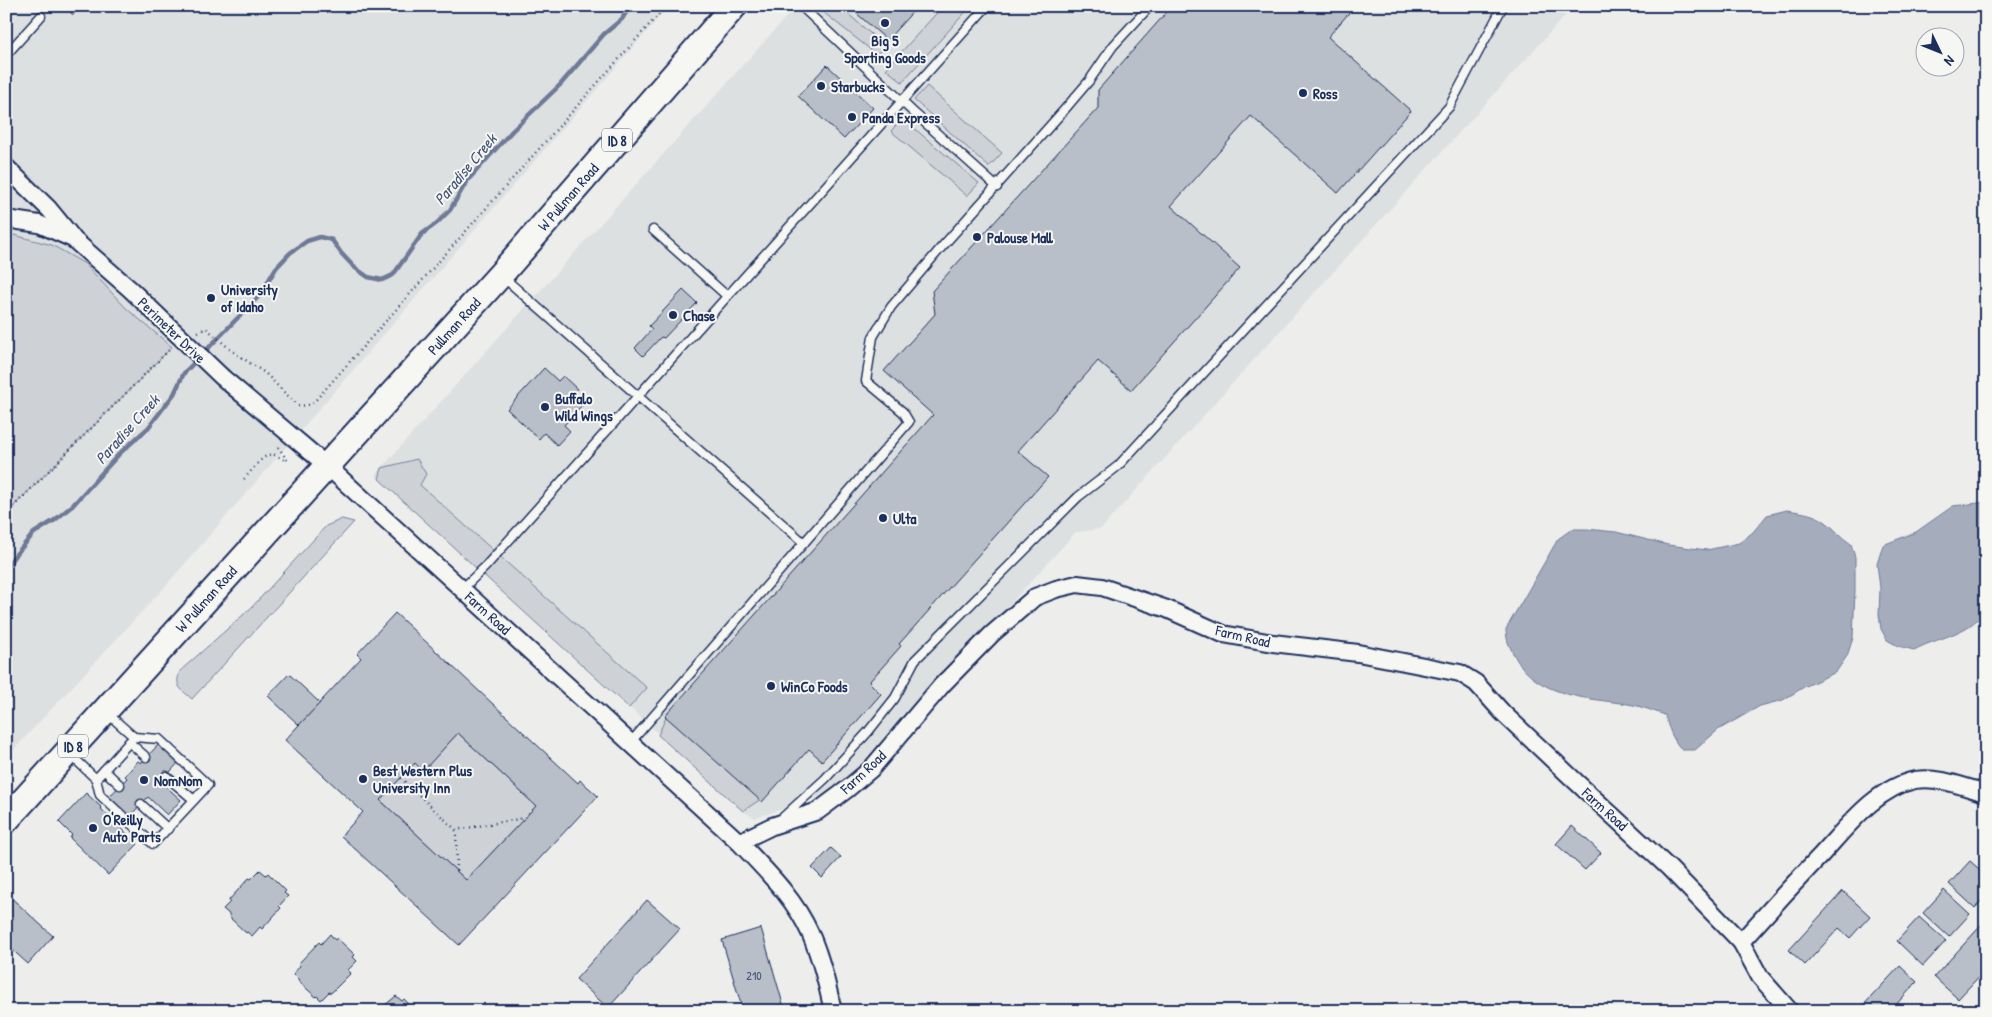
<svg xmlns="http://www.w3.org/2000/svg" width="1992" height="1017" font-family="'Patrick Hand',sans-serif">
	<rect width="100%" height="100%" fill="#edeeec"/>
	<filter id="ink" filterUnits="userSpaceOnUse"><feTurbulence type="fractalNoise" baseFrequency=".02" numOctaves="2"/><feDisplacementMap in="SourceGraphic" scale="10" xChannelSelector="R" yChannelSelector="G"/><feConvolveMatrix kernelMatrix="1 2 1 2 8 2 1 2 1" color-interpolation-filters="sRGB"/></filter>
	<g filter="url(#ink)">
		<g fill="#dde0e1">
			<polygon points="6,6 669,6 163,589 6,758"/>
			<polygon points="796,6 1574,6 1101,529 1076,532 840,790 755,818 743,811 375,475"/>
		</g>
		<g fill="#ced2d7" stroke="#74809a">
			<polygon points="827,6 839,6 886,47 876,54 823,12"/>
			<polygon points="943,6 971,6 902,82 886,69"/>
			<polygon points="927,86 1002,153 989,167 914,100"/>
			<polygon points="902,118 979,183 967,196 891,131"/>
			<polygon points="6,235 14,235 52,245 85,264 126,308 172,347 6,514"/>
			<polygon points="417,459 426,474 420,485 647,688 629,708 379,479 382,468"/>
			<path d="M342 519 354 522 192 699C181 689 174 687 180 671L252 607 326 526Z"/>
			<polygon points="668,713 761,799 743,811 658,735"/>
			<polygon points="458,733 536,806 466,880 380,800 415,763 423,770"/>
		</g>
		<g fill="#a5acbc" stroke="#6e7a96">
			<path d="M1986 502 1984 612C1967 635 1938 637 1914 650L1898 646 1887 640 1881 629 1879 614 1880 588 1877 564 1883 545 1916 532 1953 506Z"/>
			<path d="M1787 510C1799 512 1812 513 1823 520 1834 527 1840 537 1851 544L1855 557V590L1853 638 1847 656 1836 672 1804 687 1783 700 1760 706 1718 730 1695 750H1682C1672 739 1669 729 1665 715 1653 711 1641 706 1628 704 1586 698 1536 697 1514 655 1509 645 1506 640 1506 629L1558 539 1572 529H1587L1616 532 1668 545 1707 550 1739 543 1753 532 1767 515Z"/>
		</g>
		<g fill="none" stroke-linecap="round" stroke-linejoin="round">
			<polyline stroke="#6e7a96" stroke-width="4.5" points="6,570 12,559 34,533 55,520 73,505 120,453 148,428 174,394 184,373 260,295 276,268 290,253 307,241 320,237 332,240 341,253 354,267 368,277 382,280 393,275 422,234 437,223 450,210 467,181 512,131 560,85 604,34 622,19 630,6"/>
		</g>
		<g fill="#b9bfc8" stroke="#1b2f5e" fill-rule="evenodd">
			<polygon points="64,6 81,6 73,15"/>
			<polygon points="848,6 918,6 887,40"/>
			<polygon points="1172,6 1355,6 1328,37 1411,111 1338,193 1251,116 1171,206 1240,268 1131,390 1098,361 1018,451 1048,477 899,644 901,646 869,682 881,694 822,761 809,749 762,802 665,716 933,415 884,371 935,314 932,291 1098,108 1098,90"/>
			<polygon points="827,65 873,108 844,139 798,96"/>
			<polygon points="683,290 697,303 664,338 661,337 643,356 635,348 652,329 649,326"/>
			<polygon points="544,368 558,381 563,376 577,389 572,394 583,404 564,425 570,431 557,445 544,433 539,439 507,409"/>
			<path d="M395 613 578 783 580 780 598 796 459 945 341 836 363 812 285 740 361 658 357 654ZM458 733 536 806 466 880 380 800 415 763 423 771Z"/>
			<polygon points="289,674 320,703 299,725 268,696"/>
			<polygon points="159,744 179,762 161,782 181,800 167,815 148,797 129,817 108,798 127,778 125,776 138,761 141,763"/>
			<polygon points="86,793 101,807 100,808 138,844 108,875 70,838 72,835 59,822"/>
			<polygon points="1572,826 1601,853 1585,870 1556,844"/>
			<polygon points="831,848 841,857 822,878 812,868"/>
			<polygon points="1970,861 1986,875 1986,896 1975,908 1949,884"/>
			<polygon points="260,870 266,875 268,873 286,891 284,893 288,896 279,906 281,908 262,929 260,927 252,936 247,932 246,933 229,917 230,915 223,909 230,902 229,900 249,878 251,879"/>
			<polygon points="1944,890 1970,914 1949,937 1923,913"/>
			<polygon points="1843,891 1870,916 1850,938 1839,928 1805,965 1789,950"/>
			<polygon points="7,894 53,936 28,964 6,944"/>
			<polygon points="647,900 680,929 608,1008 576,979"/>
			<polygon points="1919,917 1946,941 1923,966 1897,941"/>
			<polygon points="1986,920 1986,969 1958,999 1934,977"/>
			<polygon points="761,928 785,1011 743,1011 722,940"/>
			<polygon points="330,934 335,940 337,938 355,955 353,957 357,961 348,970 351,973 331,993 329,992 321,1000 317,996 316,997 298,981 299,980 293,974 300,966 298,964 319,942 321,944"/>
			<polygon points="1900,966 1917,982 1890,1011 1858,1011"/>
			<polygon points="396,996 402,1001 404,999 416,1011 378,1011"/>
		</g>
		<g fill="none" stroke-linecap="round" stroke-linejoin="round">
			<defs>
				<g id="service">
					<polyline points="801,6 912,111 997,187"/>
					<polyline points="6,55 41,16"/>
					<polyline points="653,230 727,296"/>
					<polyline points="502,276 804,543"/>
					<polyline points="462,589 485,567 987,6"/>
					<polyline points="129,742 146,757"/>
					<polyline points="630,743 909,422 903,412 866,381 873,337 891,307 940,249 1065,109 1089,81 1113,46 1150,6"/>
					<polyline points="71,755 96,779 134,737 108,714"/>
					<polyline points="104,770 120,785"/>
					<polyline points="166,776 194,800"/>
					<polyline points="96,779 100,795 153,844 208,785 159,739 134,737"/>
					<polyline points="141,804 168,829"/>
					<polyline points="781,819 825,779 868,732 895,698 915,660 1078,497 1118,466 1449,107 1503,6"/>
				</g>
				<g id="minor">
					<polyline points="6,167 49,209 72,237"/>
					<path d="M6 219 39 224 73 239 130 289 222 377 326 465 739 842C765 870 794 897 810 933 821 958 827 984 833 1011"/>
					<polyline points="739,842 772,826 818,811 846,790 871,769 942,685 992,634 1035,597 1056,589 1077,584 1102,587 1167,609 1223,634 1273,643 1358,653 1460,673 1476,683 1503,713 1572,778 1669,868 1741,942"/>
					<path d="M1790 1011 1760 977 1741 942C1767 913 1793 884 1821 855 1847 827 1876 788 1915 780 1939 776 1963 787 1986 793"/>
				</g>
				<polyline id="primary" points="6,820 501,274 734,6"/>
			</defs>
			<use href="#service" stroke="#1b2f5e" stroke-width="11"/>
			<use href="#minor" stroke="#1b2f5e" stroke-width="20"/>
			<use href="#primary" stroke="#1b2f5e" stroke-width="29"/>
			<g stroke="#1b2f5e" stroke-width="2.5" stroke-dasharray="1 4" stroke-linecap="butt">
				<polyline points="198,332 206,328 232,351 265,373 298,406 309,405 314,402 666,6"/>
				<polyline points="278,447 288,461"/>
				<path d="M244 479C252 471 264 451 275 455 280 457 283 460 287 461"/>
				<polyline points="6,514 170,349"/>
				<polyline points="401,778 456,830 524,818"/>
				<polyline points="456,830 457,872"/>
			</g>
			<use href="#service" stroke="#f6f6f2" stroke-width="8"/>
			<use href="#minor" stroke="#f6f6f2" stroke-width="16"/>
			<use href="#primary" stroke="#f6f6f2" stroke-width="25"/>
		</g>
	</g>
	<g fill="#1b2f5e" stroke="#f6f6f2" stroke-width="2">
		<circle cx="885" cy="23" r="5"/>
		<circle cx="821" cy="86" r="5"/>
		<circle cx="1303" cy="93" r="5"/>
		<circle cx="852" cy="117" r="5"/>
		<circle cx="977" cy="237" r="5"/>
		<circle cx="211" cy="298" r="5"/>
		<circle cx="673" cy="315" r="5"/>
		<circle cx="545" cy="407" r="5"/>
		<circle cx="883" cy="518" r="5"/>
		<circle cx="771" cy="686" r="5"/>
		<circle cx="363" cy="779" r="5"/>
		<circle cx="144" cy="780" r="5"/>
		<circle cx="93" cy="828" r="5"/>
	</g>
	<g text-anchor="middle" dominant-baseline="central" stroke-width="4" stroke-linejoin="round" paint-order="stroke">
		<g font-size="12" fill="#425378">
			<text x="754" y="975">210</text>
		</g>
		<g fill="#f6f6f2" stroke="#5d6b8a" stroke-width="1">
			<rect x="602" y="128.5" width="30" height="23" rx="4"/>
			<rect x="58" y="734.5" width="30" height="23" rx="4"/>
		</g>
		<g font-size="14" font-weight="bold" fill="#1b2f5e">
			<text x="617" y="140">ID 8</text>
			<text x="73" y="746">ID 8</text>
		</g>
		<g font-size="15" font-weight="bold" fill="#1b2f5e" stroke="#f6f6f2" text-anchor="start">
			<text x="885" y="40" text-anchor="middle">Big 5<tspan x="885" dy="17">Sporting Goods</tspan></text>
			<text x="831" y="86">Starbucks</text>
			<text x="1313" y="93">Ross</text>
			<text x="862" y="117">Panda Express</text>
			<text x="987" y="237">Palouse Mall</text>
			<text x="221" y="289">University<tspan x="221" dy="17">of Idaho</tspan></text>
			<text x="683" y="315">Chase</text>
			<text x="555" y="398">Buffalo<tspan x="555" dy="17">Wild Wings</tspan></text>
			<text x="893" y="518">Ulta</text>
			<text x="781" y="686">WinCo Foods</text>
			<text x="373" y="770">Best Western Plus<tspan x="373" dy="17">University Inn</tspan></text>
			<text x="154" y="780">NomNom</text>
			<text x="103" y="819">O'Reilly<tspan x="103" dy="17">Auto Parts</tspan></text>
		</g>
		<g font-size="15" fill="#1b2f5e" stroke="#f6f6f2">
			<text transform="translate(568 197) rotate(-49)">W Pullman Road</text>
			<text transform="translate(454 326) rotate(-48)">Pullman Road</text>
			<text transform="translate(172 330) rotate(44)">Perimeter Drive</text>
			<text transform="translate(206 599) rotate(-48)">W Pullman Road</text>
			<text transform="translate(488 613) rotate(42)">Farm Road</text>
			<text transform="translate(1243 636) rotate(13)">Farm Road</text>
			<text transform="translate(863 772) rotate(-43)">Farm Road</text>
			<text transform="translate(1605 809) rotate(42)">Farm Road</text>
		</g>
		<g font-size="16" font-style="italic" fill="#44547a" stroke="#f6f6f2">
			<text transform="translate(465 169) rotate(-50)">Paradise Creek</text>
			<text transform="translate(127 429) rotate(-48)">Paradise Creek</text>
		</g>
	</g>
	<rect width="1992" height="1017" fill="none" stroke="#f6f6f2" stroke-width="25"/>
	<rect x="12" y="12" width="1967" height="992" fill="none" stroke="#1b2f5e" stroke-width="2" filter="url(#ink)"/>
	<g transform="translate(1940 52) rotate(133)"><circle r="24" fill="#f6f6f2" stroke="#9ea6b7"/>
	<path d="M0-4L9 19L0 12L-9 19Z" fill="#1b2f5e"/>
	<text y="-8" font-size="14" font-weight="bold" text-anchor="middle" fill="#1b2f5e">N</text>
	</g>
</svg>
